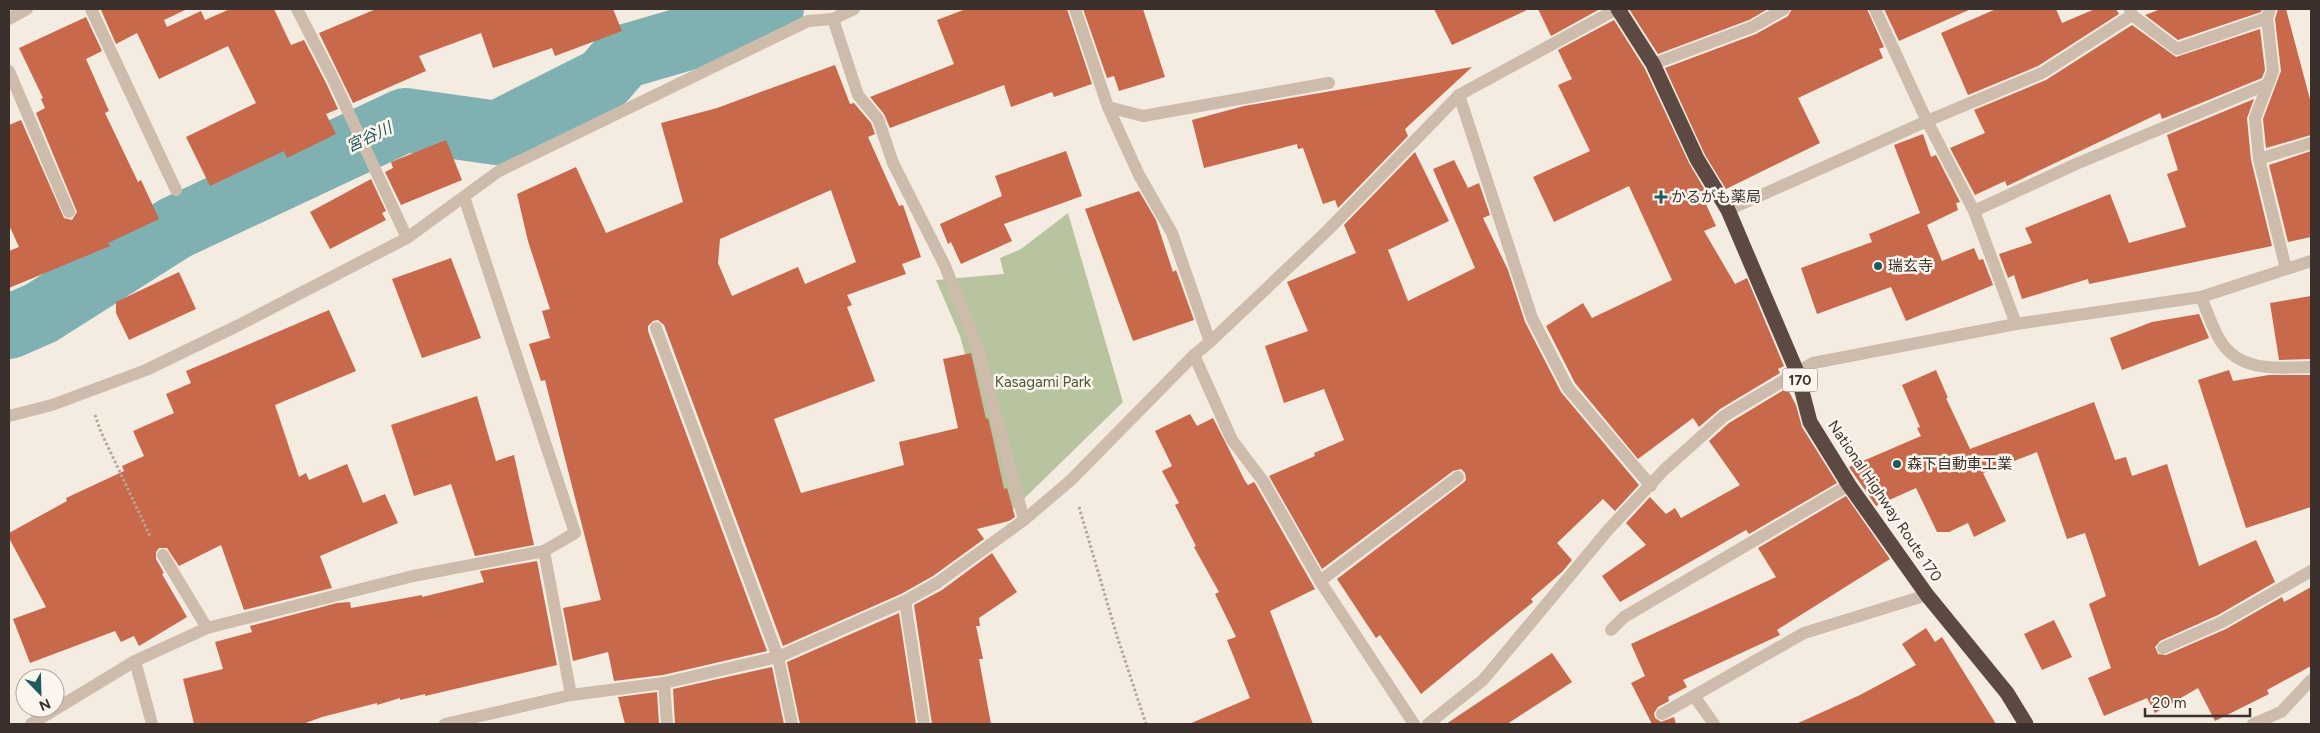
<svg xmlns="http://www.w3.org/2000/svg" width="2320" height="733" font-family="Figtree,'Noto Sans JP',sans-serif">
	<rect width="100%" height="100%" fill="#f4ebe1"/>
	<polygon fill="#b8c4a0" points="1068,213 1123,402 999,523 967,361 960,336 936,280 1004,274 1000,258 1021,249"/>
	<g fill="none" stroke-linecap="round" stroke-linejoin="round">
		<polyline stroke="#7fb0b2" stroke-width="64" points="9,327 41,313 175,228 405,120 497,133 604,79 623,57 736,24 772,9"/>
	</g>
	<g fill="#c8694b" fill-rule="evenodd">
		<polygon points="104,9 187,9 164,20 167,27 201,11 205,20 230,9 274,9 291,45 304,40 326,83 338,109 326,114 336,134 287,158 284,151 210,186 186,137 256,103 228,46 159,79 137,33 116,44 101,10"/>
		<polygon points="376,9 613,9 622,31 555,56 552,48 493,68 481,33 419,56 426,71 353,103 319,33"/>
		<polygon points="966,9 1067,9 1092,84 1054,97 1052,92 1011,107 1004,85 890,128 884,114 870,97 954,64 937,20"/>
		<polygon points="1083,9 1143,9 1165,77 1119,91 1114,76 1107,78"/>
		<polygon points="1434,9 1529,9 1452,45"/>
		<polygon points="1538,9 1600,9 1551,36"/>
		<polygon points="1629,9 1768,9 1749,20 1658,54"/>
		<polygon points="1792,9 1867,9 1884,47 1879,49 1883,58 1798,98 1820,143 1726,189 1705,155 1665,68 1756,34 1788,16"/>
		<polygon points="1884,9 1971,9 1899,41"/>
		<polygon points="1996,9 2056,9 2062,23 2095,9 2116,9 2119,14 2038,66 1968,95 1941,33"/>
		<polygon points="2161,9 2262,9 2261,12 2178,40 2145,15"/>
		<polygon points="2278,9 2286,9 2311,103 2311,135 2266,148 2263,119 2281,71 2275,19"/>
		<polygon points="86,17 102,51 86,59 109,111 105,113 138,182 141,180 159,219 108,243 110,246 9,288 9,251 19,247 9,225 9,125 21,120 64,218 72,220 77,212 36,113 45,108 41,99 43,98 19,48"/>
		<polygon points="1614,20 1645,69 1689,163 1709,197 1704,200 1716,226 1704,231 1735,284 1747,278 1784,366 1778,369 1780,373 1720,409 1699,427 1693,418 1638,459 1575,383 1546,326 1583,303 1592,318 1672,280 1629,186 1554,222 1533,177 1590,151 1558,85 1572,79 1558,50"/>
		<polygon points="2132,25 2176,57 2260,29 2265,70 2262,78 2162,119 2160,113 2007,186 2005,181 1975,195 1950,148 1985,133 1974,110 2046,80"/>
		<path d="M835 65 850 104 854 103 871 123 875 134 868 137 899 206 903 205 921 257 902 264 906 274 847 295 852 305 847 307 875 381 774 419 801 493 904 465 899 442 958 428 943 359 971 353 986 419 988 418 991 430 1004 489 1007 488 1015 517 1009 521 977 529 984 539 933 576 901 594 783 646 664 325 658 320 653 321 648 326V331L767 651 663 675 614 681 608 652 573 661 563 608 601 600 545 380 541 381 529 344 550 338 542 311 550 309 528 241 517 194 576 167 606 233 683 202 661 123 717 108ZM831 190 856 262 805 284 798 267 732 296 718 263 720 239Z"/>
		<polygon points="1472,67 1405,129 1408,136 1338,208 1335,200 1323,204 1303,148 1298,149 1297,144 1204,168 1192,120 1244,106"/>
		<polygon points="2254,99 2247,118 2251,160 2272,246 2089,284 2088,279 2022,299 2014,275 2008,278 1999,254 2032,243 2025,228 2110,194 2129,243 2186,227 2167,174 2178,170 2167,135"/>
		<polygon points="1923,134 1931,157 1936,155 1960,202 1956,203 1958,210 1927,225 1942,261 1974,248 1979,260 1983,259 1993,285 1906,321 1891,287 1817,314 1801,268 1872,242 1869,234 1920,213 1894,145"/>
		<polygon points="446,140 462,180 401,205 385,172 393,168 391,162"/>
		<polygon points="1066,151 1082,196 1004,224 1012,241 961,264 951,242 948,244 940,224 1002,196 995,176"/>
		<polygon points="2311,151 2311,237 2288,242 2269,165"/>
		<polygon points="1415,152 1449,221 1388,250 1408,301 1475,268 1433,169 1454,160 1468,188 1479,183 1490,215 1483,218 1508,270 1525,322 1561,392 1639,485 1615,511 1603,499 1557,543 1572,560 1562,572 1531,599 1533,602 1421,694 1380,635 1376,638 1337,579 1463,483 1466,480 1465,473 1461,469 1453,471 1322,569 1269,476 1315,456 1314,453 1344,440 1324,389 1284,403 1265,346 1308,331 1287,282 1356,253 1344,225"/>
		<polygon points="371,179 386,211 382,213 386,220 330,249 310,212"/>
		<polygon points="1139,191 1156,220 1173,272 1176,270 1194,320 1133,341 1085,209"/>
		<polygon points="451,258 481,338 422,358 392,279"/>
		<polygon points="179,272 196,309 129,340 116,313 116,302"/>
		<polygon points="2311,296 2311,359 2279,360 2270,303"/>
		<polygon points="329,310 356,371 275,405 299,477 306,473 309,480 347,464 363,503 385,494 398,523 320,556 332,588 244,610 221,545 179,566 167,548 159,548 156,552 156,559 164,573 162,574 187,617 139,646 134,636 121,642 115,631 30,663 13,619 46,607 9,538 9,533 67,501 66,498 124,471 122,466 144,456 133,431 174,413 166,394 191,383 186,371"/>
		<polygon points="2199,314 2209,338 2122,370 2110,338 2152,322"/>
		<polygon points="1936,370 1948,398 1946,398 1970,449 2094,402 2115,460 2126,457 2132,476 2167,464 2199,566 2256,540 2275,582 2218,615 2160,641 2155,647 2158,654 2166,655 2226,629 2282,597 2284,602 2311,587 2311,666 2267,690 2269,694 2215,721 2198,688 2155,713 2147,698 2104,716 2088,678 2111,668 2089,604 2106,596 2085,533 2067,539 2037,452 1983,473 2006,521 1974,537 1968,523 1949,532 1937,532 1916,488 1876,506 1849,467 1921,436 1917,428 1920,427 1902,385"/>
		<polygon points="2229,370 2233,381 2269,375 2311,375 2311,507 2246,528 2198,380"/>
		<polygon points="1787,388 1796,405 1802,427 1837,483 1749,534 1746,530 1620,602 1602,576 1646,545 1626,523 1650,497 1666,514 1675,508 1681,518 1740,485 1709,441 1729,423"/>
		<polygon points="477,396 496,461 514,455 534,545 475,556 451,484 414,496 391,425"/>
		<polygon points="1190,414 1197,426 1213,418 1245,481 1248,485 1254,482 1256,485 1315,589 1270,611 1313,724 1189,724 1250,698 1227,640 1236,637 1215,594 1219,592 1194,547 1196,546 1175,505 1179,503 1162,471 1172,466 1155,431"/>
		<polygon points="1846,496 1890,559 1777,630 1780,635 1683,680 1687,687 1668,697 1669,701 1658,707 1654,713 1655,718 1661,722 1674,717 1676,724 1652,724 1631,683 1645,676 1631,644 1776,577 1758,548"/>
		<polygon points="992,553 1017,592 979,618 980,626 976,626 983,659 979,659 991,724 932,724 914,605 942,590"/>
		<polygon points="537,561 557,665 425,696 425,694 400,700 400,698 377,705 377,703 322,717 303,724 194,724 183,679 223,669 215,642 252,632 250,626 337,603 350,602 351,608 422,595 422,597 484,582 480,571"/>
		<polygon points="899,613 916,724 800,724 787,662"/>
		<polygon points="2054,620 2072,657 2042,670 2024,634"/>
		<polygon points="1926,628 1935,642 1942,637 1996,724 1796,724 1860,695 1916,665 1902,644"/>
		<polygon points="1552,653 1572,682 1507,724 1446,724"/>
		<polygon points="772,667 784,724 675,724 673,689"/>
		<polygon points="657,692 659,724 625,724 618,697"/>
	</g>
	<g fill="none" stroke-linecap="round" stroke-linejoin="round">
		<g stroke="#b9a596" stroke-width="3" stroke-dasharray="2.5 2.5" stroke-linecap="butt">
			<polyline points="95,415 101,432 150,536"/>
			<polyline points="1079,507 1117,636 1146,724"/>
		</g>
		<g stroke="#cdbbac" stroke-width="12">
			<polyline points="91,9 176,190"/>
			<polyline points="297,9 333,79 407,238"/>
			<polyline points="1075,9 1108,107 1143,116 1329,83"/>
			<polyline points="1875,9 1927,121 1974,211 2016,324"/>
			<polyline points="2130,9 2132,15 2177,49 2267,18 2270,9"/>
			<polyline points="2267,18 2273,71 2255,118 2259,159 2286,269"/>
			<polyline points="9,19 27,9"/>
			<polyline points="833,19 858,95 878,119 893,163 945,266 978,349 1024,520"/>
			<polyline points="1653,64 1752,27 1784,9"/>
			<polyline points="9,71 69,212"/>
			<polyline points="1459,95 1532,318 1568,388 1651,486"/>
			<polyline points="1108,107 1139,175 1172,233 1210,342"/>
			<polyline points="2259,159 2311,143"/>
			<polyline points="464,197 575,533 544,551"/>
			<polyline points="1728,210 1927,121 2042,73 2132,15"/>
			<polyline points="1974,211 2076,164 2268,84"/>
			<path d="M2201 297C2207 311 2212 327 2220 340 2239 373 2279 368 2311 367"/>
			<polyline points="656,328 778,657 792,724"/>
			<polyline points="1194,355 1232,440 1263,481 1320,581 1414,724"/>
			<polyline points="9,416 52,405 146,370 237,326 407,238 499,171 808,21 833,19 854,9"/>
			<polyline points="163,555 207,628"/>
			<polyline points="1320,581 1458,477"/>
			<polyline points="905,601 924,724"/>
			<polyline points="1611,630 1624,617 1849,485"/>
			<polyline points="2163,648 2222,622 2311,571"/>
			<polyline points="135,661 152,724"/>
			<polyline points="664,683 667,724"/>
			<polyline points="1694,696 1714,724"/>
			<polyline points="1662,714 1804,633 1927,595"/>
			<polyline points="31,724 135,661 207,628 413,576 544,551 571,695"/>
			<polyline points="445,724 571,695 664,683 778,657 905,601 937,583 1024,520 1071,480 1194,355 1210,342 1327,231 1459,95 1617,9"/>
			<polyline points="1428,724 1483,680 1608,530 1664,470 1724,416 1813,363 2016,324 2201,297 2311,261"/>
			<polyline points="2253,724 2281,712 2311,680"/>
		</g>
		<polyline stroke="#5c4a42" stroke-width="15" points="1618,9 1653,64 1697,159 1728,210 1797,372 1810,422 1849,485 1927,595 2007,693 2026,724"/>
	</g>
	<g fill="#1f5a5e" stroke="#fbf5ee" stroke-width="2">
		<path d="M1658.5 189.5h5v5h5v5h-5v5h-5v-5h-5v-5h5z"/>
		<circle cx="1878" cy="266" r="5"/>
		<circle cx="1897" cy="464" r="5"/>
	</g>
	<g text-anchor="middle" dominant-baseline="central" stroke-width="5" stroke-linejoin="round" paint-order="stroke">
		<rect fill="#fbf5ee" stroke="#756b66" stroke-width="1" x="1782.5" y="368.5" width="35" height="23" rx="4"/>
		<g font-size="14" font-weight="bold" fill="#3b302b">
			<text x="1800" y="380">170</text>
		</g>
		<g font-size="15" fill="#3b302b" stroke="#fbf5ee" text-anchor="start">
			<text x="1671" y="197">かるがも薬局</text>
			<text x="1888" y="266">瑞玄寺</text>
			<text x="1907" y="464">森下自動車工業</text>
		</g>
		<g font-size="15" fill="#4a5a2e" stroke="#fbf5ee">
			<text x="1043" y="382">Kasagami Park</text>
		</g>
		<g font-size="15" fill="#3b302b" stroke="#fbf5ee">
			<text transform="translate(1885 501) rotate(56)">National Highway Route 170</text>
		</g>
		<g font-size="16" font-style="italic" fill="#1f5a5e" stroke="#fbf5ee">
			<text transform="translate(369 137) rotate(-25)">宮谷川</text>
		</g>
	</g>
	<rect width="2320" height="733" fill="none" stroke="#3b302b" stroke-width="20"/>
	<g transform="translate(40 693) rotate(157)"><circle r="24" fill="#fbf5ee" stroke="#aea6a0"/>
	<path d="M0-4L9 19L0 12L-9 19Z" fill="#1f5a5e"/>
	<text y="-8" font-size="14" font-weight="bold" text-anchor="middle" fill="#3b302b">N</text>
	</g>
	<path d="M2145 708v8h105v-8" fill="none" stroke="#3b302b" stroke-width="2.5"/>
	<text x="2152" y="708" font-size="15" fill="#3b302b" stroke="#fbf5ee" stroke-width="4" paint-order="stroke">20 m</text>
</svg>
